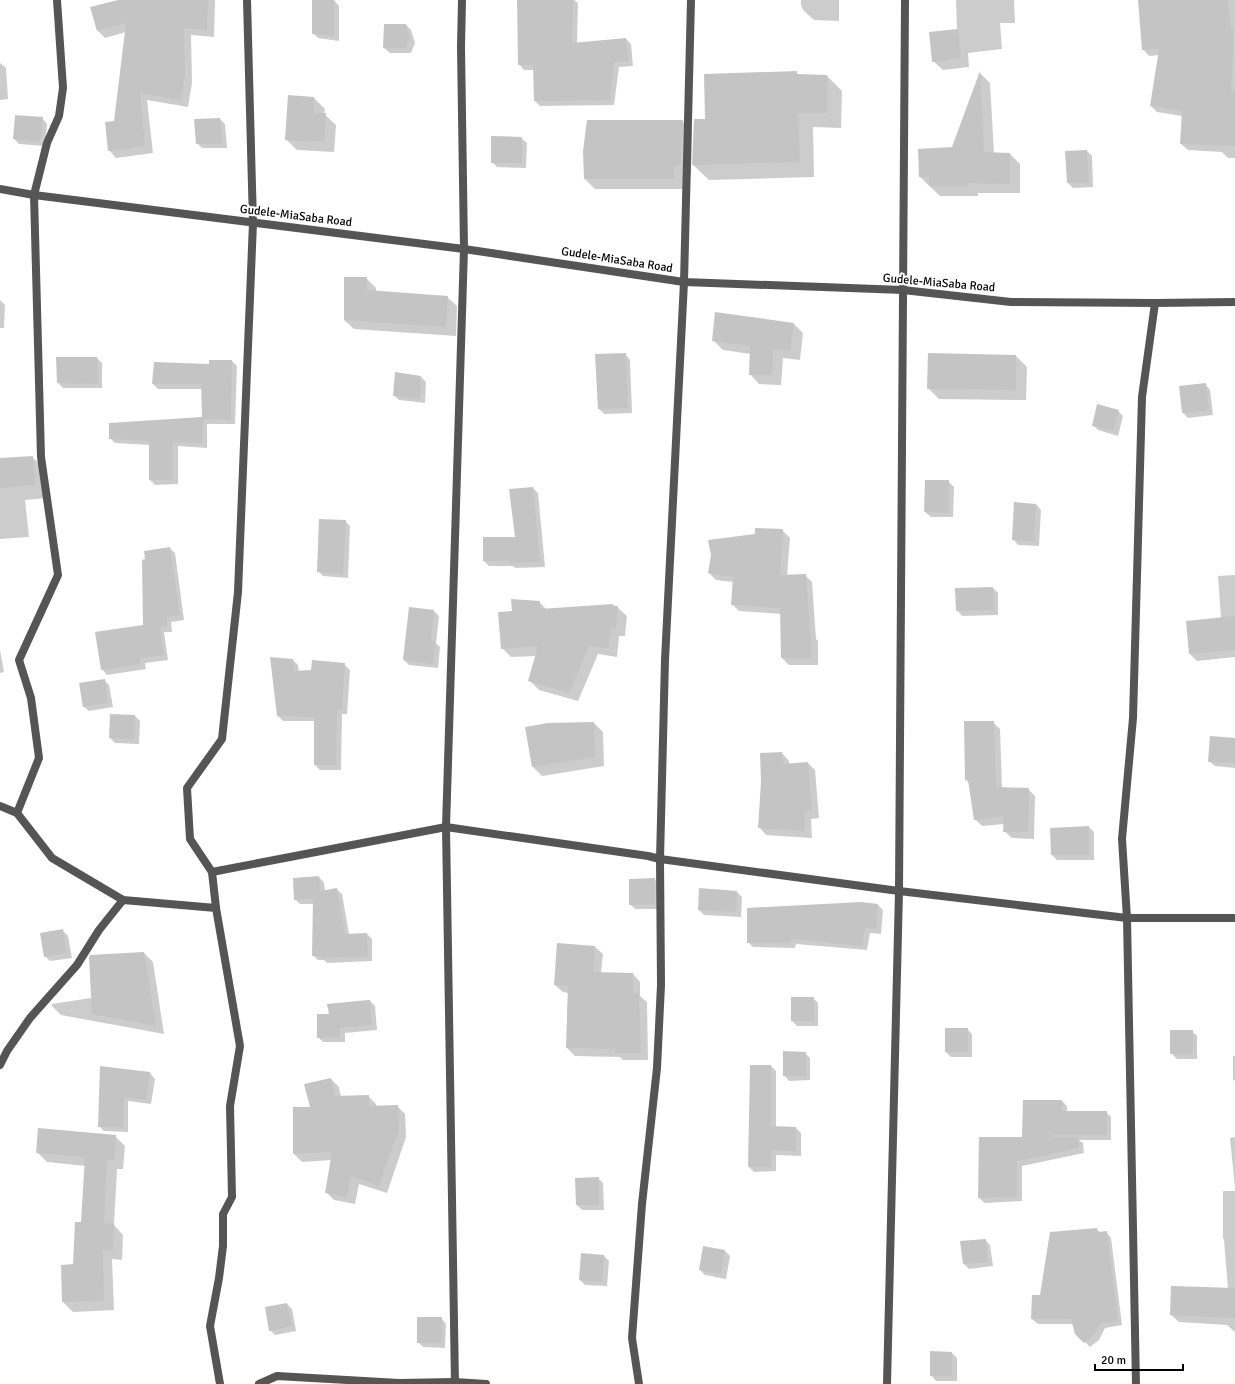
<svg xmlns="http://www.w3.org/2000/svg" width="1235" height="1384" font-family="Signika,sans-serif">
	<rect width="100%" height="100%" fill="#fff"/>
	<g fill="#0003">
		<polygon points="122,0 215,0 214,37 191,35 192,83 188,107 147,100 153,153 116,158 109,150 115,122 126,32 105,38 97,30"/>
		<polygon points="313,0 334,0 339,6 339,41 318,38 313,33"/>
		<polygon points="518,0 574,0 578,3 577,43 626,39 631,44 633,66 619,67 614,105 540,106 535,101 534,70 524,70 519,64"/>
		<polygon points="801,0 839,0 839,21 814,20 803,10 801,5"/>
		<polygon points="956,0 1014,0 1015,23 1000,23 1002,49 968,53 969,67 943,70 933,61 957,30"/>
		<polygon points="1139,0 1235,0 1235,158 1228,158 1222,152 1188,150 1181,144 1182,116 1157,112 1151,106 1159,55 1149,56 1143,49"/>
		<polygon points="406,25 411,30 415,43 411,53 390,53 384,48"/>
		<polygon points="0,63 6,68 8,99 0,100"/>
		<polygon points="796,72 799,75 827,76 842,91 841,128 813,127 814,177 709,180 693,165 706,120"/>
		<polygon points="980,73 990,83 994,153 1010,154 1020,164 1020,193 978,193 978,196 940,196 920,177 919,150 953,148"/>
		<polygon points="314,98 325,109 324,114 336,125 334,152 297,150 286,139"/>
		<polygon points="42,118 47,124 45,146 19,144 14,139"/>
		<polygon points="220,119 225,124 227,148 202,148 197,143"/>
		<polygon points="682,121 692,131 691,175 684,175 684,189 595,189 585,179"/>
		<polygon points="521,138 527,143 526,168 497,167 492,162"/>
		<polygon points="1087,151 1092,156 1093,187 1073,188 1068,183 1066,152"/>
		<polygon points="366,278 376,288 376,292 447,297 457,306 456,336 354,329 344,320"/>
		<polygon points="0,300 5,305 4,328 0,328"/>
		<polygon points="794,324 803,333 800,360 783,358 781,385 759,384 750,374 751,354 723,350 713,340"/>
		<polygon points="625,354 630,360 632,413 604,414 599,409 596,355"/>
		<polygon points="1016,356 1027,367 1026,400 939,399 928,388"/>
		<polygon points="57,358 97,358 102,363 102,388 63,388 58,383"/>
		<polygon points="232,361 237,366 235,424 207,424 207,448 178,446 178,484 155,485 150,480 150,445 115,443 110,438 203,418 202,389 158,389 153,384"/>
		<polygon points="421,377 426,382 425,403 399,400 394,395"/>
		<polygon points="1205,384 1210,390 1213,415 1188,418 1183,413"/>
		<polygon points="1118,411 1123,416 1118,436 1098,430 1093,425"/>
		<polygon points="32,457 45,469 47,498 25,500 29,537 0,539 0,459"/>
		<polygon points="948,481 954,487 953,517 931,517 925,512"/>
		<polygon points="533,488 538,493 545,567 515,568 513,566 489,566 484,561 516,538 510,490"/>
		<polygon points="1036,504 1041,510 1039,546 1018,545 1013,539"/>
		<polygon points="345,521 350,526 348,578 323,576 318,571"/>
		<polygon points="782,530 790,538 787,576 805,575 812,582 816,639 818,641 818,665 789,665 782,658 782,614 739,611 732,604 733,582 716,580 709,573"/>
		<polygon points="170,548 175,553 184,620 171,622 172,632 164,632 168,660 145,663 146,669 107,675 102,669 144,626"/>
		<polygon points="1235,575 1235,657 1197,661 1190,654 1221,619 1218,576"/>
		<polygon points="993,588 998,593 998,615 962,616 957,610"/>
		<polygon points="539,602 547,610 613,605 617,607 627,616 625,636 619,636 617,657 598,654 578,701 539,690 529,680 537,656 511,657 502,648"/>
		<polygon points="434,611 439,616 436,643 440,647 438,668 409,665 404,660"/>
		<polygon points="0,650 4,672 0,673"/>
		<polygon points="293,660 298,665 299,672 312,671 344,664 350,670 347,714 342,714 341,770 320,770 315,765 315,721 283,721 278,716"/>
		<polygon points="104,680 109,685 113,707 89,711 83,706"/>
		<polygon points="135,716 140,721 139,744 115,743 110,738"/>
		<polygon points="993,722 1000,729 1002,788 1028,789 1035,796 1034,839 1012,838 1004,831 1005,824 982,826 975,819 970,784 966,780"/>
		<polygon points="594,723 603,732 604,766 542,776 533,767"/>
		<polygon points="1235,739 1235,768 1215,766 1209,761"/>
		<polygon points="782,753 789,761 789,764 808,763 815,770 819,818 811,819 812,838 766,835 759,827"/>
		<polygon points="1089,827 1094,832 1094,860 1057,860 1052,855"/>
		<polygon points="319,877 324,883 325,891 336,889 342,894 349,934 367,934 372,939 372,961 327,963 324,960 318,960 313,955 314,904 300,904 295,899"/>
		<polygon points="654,879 659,884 660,909 635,909 630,904"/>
		<polygon points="737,892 742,897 741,917 704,915 699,910"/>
		<polygon points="878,905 883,910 881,934 870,933 867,950 796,944 795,948 753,947 748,942"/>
		<polygon points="63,931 68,936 72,958 50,961 45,956"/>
		<polygon points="595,947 603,954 601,973 633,974 640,982 640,996 647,1002 648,1060 623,1060 620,1057 575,1056 567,1048 568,993 563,992 555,985"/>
		<polygon points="144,953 153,962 164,1034 61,1015 52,1006 52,1004 110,995"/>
		<polygon points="813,998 818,1003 818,1026 797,1026 792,1021"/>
		<polygon points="370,1001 375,1006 377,1030 345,1033 345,1042 323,1042 318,1037 330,1015"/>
		<polygon points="967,1029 972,1034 972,1057 951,1057 946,1052"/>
		<polygon points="1192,1031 1197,1036 1197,1059 1177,1059 1171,1053"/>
		<polygon points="805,1053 810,1058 810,1080 789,1081 784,1075"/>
		<polygon points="1233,1056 1235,1056 1235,1081 1233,1079"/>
		<polygon points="771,1066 776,1071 776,1127 796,1128 801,1133 801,1156 776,1155 776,1171 754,1172 749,1167"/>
		<polygon points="101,1067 150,1073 155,1079 151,1104 128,1101 128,1132 104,1131 99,1126"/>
		<polygon points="331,1079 339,1087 341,1097 368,1096 376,1104 377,1107 397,1106 405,1114 406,1137 387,1193 359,1184 355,1204 334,1200 326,1192 332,1160 302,1162 294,1154 311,1108"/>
		<polygon points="1024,1101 1062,1101 1067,1106 1067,1112 1106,1112 1111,1117 1111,1140 1079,1140 1083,1143 1084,1153 1022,1166 1022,1201 985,1203 979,1198 1023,1138"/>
		<polygon points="115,1136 125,1146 123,1169 117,1169 114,1225 123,1235 122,1260 112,1259 114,1310 73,1312 63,1302 74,1265 82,1223 86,1166 47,1162 37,1152"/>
		<polygon points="1235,1137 1235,1188 1230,1138"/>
		<polygon points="598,1178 603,1183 604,1210 582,1210 577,1205"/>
		<polygon points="1223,1191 1235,1191 1235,1332 1227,1325 1179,1322 1171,1315 1228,1289 1224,1240 1223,1238"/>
		<polygon points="1096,1229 1101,1233 1106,1232 1111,1238 1122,1325 1105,1328 1099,1340 1090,1347 1076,1333 1073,1324 1038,1324 1032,1319 1033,1296 1041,1296"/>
		<polygon points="985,1240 990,1245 993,1266 969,1269 964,1264"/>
		<polygon points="725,1251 730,1256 726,1279 705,1275 700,1270"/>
		<polygon points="604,1256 609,1261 607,1286 585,1285 580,1280"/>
		<polygon points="287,1304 292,1309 296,1331 275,1335 270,1330"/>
		<polygon points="441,1318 446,1324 445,1348 423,1347 418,1342"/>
		<polygon points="931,1352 952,1353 957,1358 957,1381 936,1381 931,1375"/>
	</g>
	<g fill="#c4c4c4">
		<polygon points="118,0 208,0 207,30 184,28 185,75 181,100 140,93 145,146 108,151 105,122 114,121 126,23 97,31 90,7"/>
		<polygon points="312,0 334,0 334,36 312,34"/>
		<polygon points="517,0 573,0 572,43 626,38 629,61 614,62 610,100 534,101 533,65 518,65"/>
		<polygon points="1138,0 1227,0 1231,28 1233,27 1233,52 1231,92 1235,91 1235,146 1180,144 1182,111 1150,106 1159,49 1142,50"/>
		<polygon points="384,24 406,24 410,37 406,48 383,48"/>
		<polygon points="958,29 961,58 932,62 929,32"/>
		<polygon points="797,71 797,74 827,75 827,113 798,113 800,162 692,165 694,119 705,119 704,74"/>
		<polygon points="980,71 984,152 1010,153 1010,184 968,183 968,186 929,186 929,177 919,177 918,149 952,147"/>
		<polygon points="288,95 314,97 314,113 326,113 324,142 285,140"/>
		<polygon points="15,115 43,117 40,142 13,139"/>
		<polygon points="220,118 222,143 196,144 194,119"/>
		<polygon points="587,120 683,120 681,165 674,166 674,179 584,179 583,151"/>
		<polygon points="491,136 522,137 522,176 522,163 491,163"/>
		<polygon points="1087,150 1089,183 1067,183 1065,151"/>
		<polygon points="344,277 367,277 367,290 448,296 446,327 344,320"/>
		<polygon points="715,312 794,323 790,351 773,349 772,375 749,375 750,346 712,341"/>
		<polygon points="626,353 628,408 598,409 595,354"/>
		<polygon points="928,353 1016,355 1016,390 927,389"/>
		<polygon points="56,357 97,357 98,384 57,383"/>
		<polygon points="209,360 232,360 231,420 203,419 202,443 173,442 173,480 149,480 149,441 109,439 109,423 202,417 201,384 152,384 154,362 209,364"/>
		<polygon points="395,372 421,376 420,399 393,396"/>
		<polygon points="1206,383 1209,410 1182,413 1179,386"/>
		<polygon points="1097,404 1119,410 1113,431 1092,426"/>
		<polygon points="33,456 35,485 0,488 0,458"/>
		<polygon points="925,480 949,480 949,513 924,512"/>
		<polygon points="533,487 540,562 509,563 509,561 483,561 483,537 515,537 509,489"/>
		<polygon points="1014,502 1036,504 1034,541 1012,540"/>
		<polygon points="319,519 346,520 343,574 317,572"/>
		<polygon points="755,528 783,529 780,575 806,574 810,633 811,633 811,659 781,658 780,608 731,605 733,577 708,573 711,555 708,540 755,534"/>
		<polygon points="170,547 180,615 167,617 167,627 160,627 164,655 140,658 141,664 101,670 95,632 143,625 142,560 145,559 144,551"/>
		<polygon points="993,587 994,610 956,611 955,588"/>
		<polygon points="511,599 540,601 540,609 613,604 613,606 618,606 616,628 611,627 608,648 589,646 569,693 528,681 538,646 501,649 498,612 512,611"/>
		<polygon points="409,607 434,610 431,641 435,641 433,664 403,660"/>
		<polygon points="1235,616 1235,650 1189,654 1186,621"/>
		<polygon points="270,657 293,659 295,671 311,670 312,660 345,663 342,710 337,709 336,765 314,765 314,717 277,716"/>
		<polygon points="105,679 108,703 83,707 79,683"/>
		<polygon points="110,714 135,715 134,739 109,738"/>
		<polygon points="964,721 994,721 996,787 1029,788 1028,832 1003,832 1004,816 974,820 968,780 965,780"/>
		<polygon points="594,722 595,757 532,767 525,727 548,723"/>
		<polygon points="1210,736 1235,738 1235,763 1208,762"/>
		<polygon points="782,752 783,764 808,762 812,811 804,812 805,831 758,828 761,782 760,753"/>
		<polygon points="1089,826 1089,855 1051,855 1050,828"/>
		<polygon points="319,876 320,891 337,888 345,934 367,933 368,957 321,958 321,956 312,956 313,899 294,900 293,878"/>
		<polygon points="655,878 655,904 629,905 629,879"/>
		<polygon points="699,888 737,891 736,912 698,910"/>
		<polygon points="861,902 878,904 876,929 865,928 862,946 791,939 790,943 747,943 747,908"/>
		<polygon points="63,929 67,953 44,957 40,933"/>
		<polygon points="557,943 595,946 593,972 633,973 633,993 639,993 641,1053 615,1053 615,1049 566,1048 568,986 554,985"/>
		<polygon points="144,952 156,1026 92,1014 89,957 90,955"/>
		<rect x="791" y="997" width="23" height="24"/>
		<polygon points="368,1000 370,1000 372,1025 340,1028 340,1037 317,1038 317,1014 329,1014 327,1004"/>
		<rect x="945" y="1028" width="23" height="24"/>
		<rect x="1170" y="1030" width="23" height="24"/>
		<polygon points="783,1051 806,1052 806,1076 783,1076"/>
		<polygon points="750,1065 771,1065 771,1126 796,1127 796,1151 771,1150 771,1167 748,1167"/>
		<polygon points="100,1066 150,1072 146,1100 124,1097 123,1127 98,1127"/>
		<polygon points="331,1078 335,1096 369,1095 369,1106 398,1105 399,1129 379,1186 351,1176 347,1197 325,1193 332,1152 293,1154 293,1107 310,1107 304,1084"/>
		<polygon points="1023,1100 1062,1100 1062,1111 1107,1111 1107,1135 1051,1135 1051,1137 1078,1137 1079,1148 1017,1161 1017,1197 978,1198 979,1137 1022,1137"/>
		<polygon points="38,1128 116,1135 114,1160 107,1159 104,1223 114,1224 113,1250 103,1250 104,1301 62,1302 61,1265 73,1264 75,1222 81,1222 85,1157 36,1153"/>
		<polygon points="599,1177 599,1205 576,1205 575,1178"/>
		<polygon points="1097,1228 1098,1232 1107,1231 1118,1321 1100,1323 1094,1335 1084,1343 1075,1334 1071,1319 1031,1319 1032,1295 1040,1295 1050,1232"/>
		<polygon points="986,1239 988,1262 963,1264 960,1241"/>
		<polygon points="703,1246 725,1250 721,1274 699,1270"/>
		<polygon points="581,1253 604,1255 602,1282 579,1280"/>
		<polygon points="1171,1286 1235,1288 1235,1318 1170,1315"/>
		<polygon points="287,1303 292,1326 269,1331 265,1307"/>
		<polygon points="417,1317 442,1317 441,1343 417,1343"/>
		<polygon points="930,1351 952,1352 952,1376 930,1376"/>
	</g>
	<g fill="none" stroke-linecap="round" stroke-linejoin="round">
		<g stroke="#555" stroke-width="8">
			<polyline points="57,0 63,88 59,116 47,143 34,195 41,457 58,575 19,660 31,698 39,758 17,813 52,858 123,900 216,908"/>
			<polyline points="0,806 17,813"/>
			<polyline points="212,872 446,827 648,856 660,859 899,891 1127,918 1235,918"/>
			<polyline points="0,1065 7,1051 30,1018 77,965 99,930 123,900"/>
			<polyline points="220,1384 210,1326 219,1278 223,1246 223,1214 232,1197 230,1106 240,1046 216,908 212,872 190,839 187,788 222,739 238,592 253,223 247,0"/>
			<polyline points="259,1384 277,1376 399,1383 455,1382 486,1384"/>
			<polyline points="455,1384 446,827 464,249 461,47 462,0"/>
			<polyline points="639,1384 632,1338 642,1204 657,1068 661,985 660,859 665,660 684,282 691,0"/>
			<polyline points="887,1384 899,891 905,0"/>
			<polyline points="1136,1384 1127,918 1122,839 1133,718 1142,397 1155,303"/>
		</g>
		<polyline stroke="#555" stroke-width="8" points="0,189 34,195 464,249 684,282 903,290 1011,302 1155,303 1235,302"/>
	</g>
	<g text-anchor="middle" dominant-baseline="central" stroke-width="4" stroke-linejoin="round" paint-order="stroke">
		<g font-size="12" fill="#000" stroke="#fff">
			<text transform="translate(296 216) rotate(7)">Gudele-MiaSaba Road</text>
			<text transform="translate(617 260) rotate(9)">Gudele-MiaSaba Road</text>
			<text transform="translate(939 283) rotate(5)">Gudele-MiaSaba Road</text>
		</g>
	</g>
	<path d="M1095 1364v6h88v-6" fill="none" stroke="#000000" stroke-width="2"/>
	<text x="1101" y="1364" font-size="12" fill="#000000" stroke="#ffffff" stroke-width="3" paint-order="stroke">20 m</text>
</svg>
